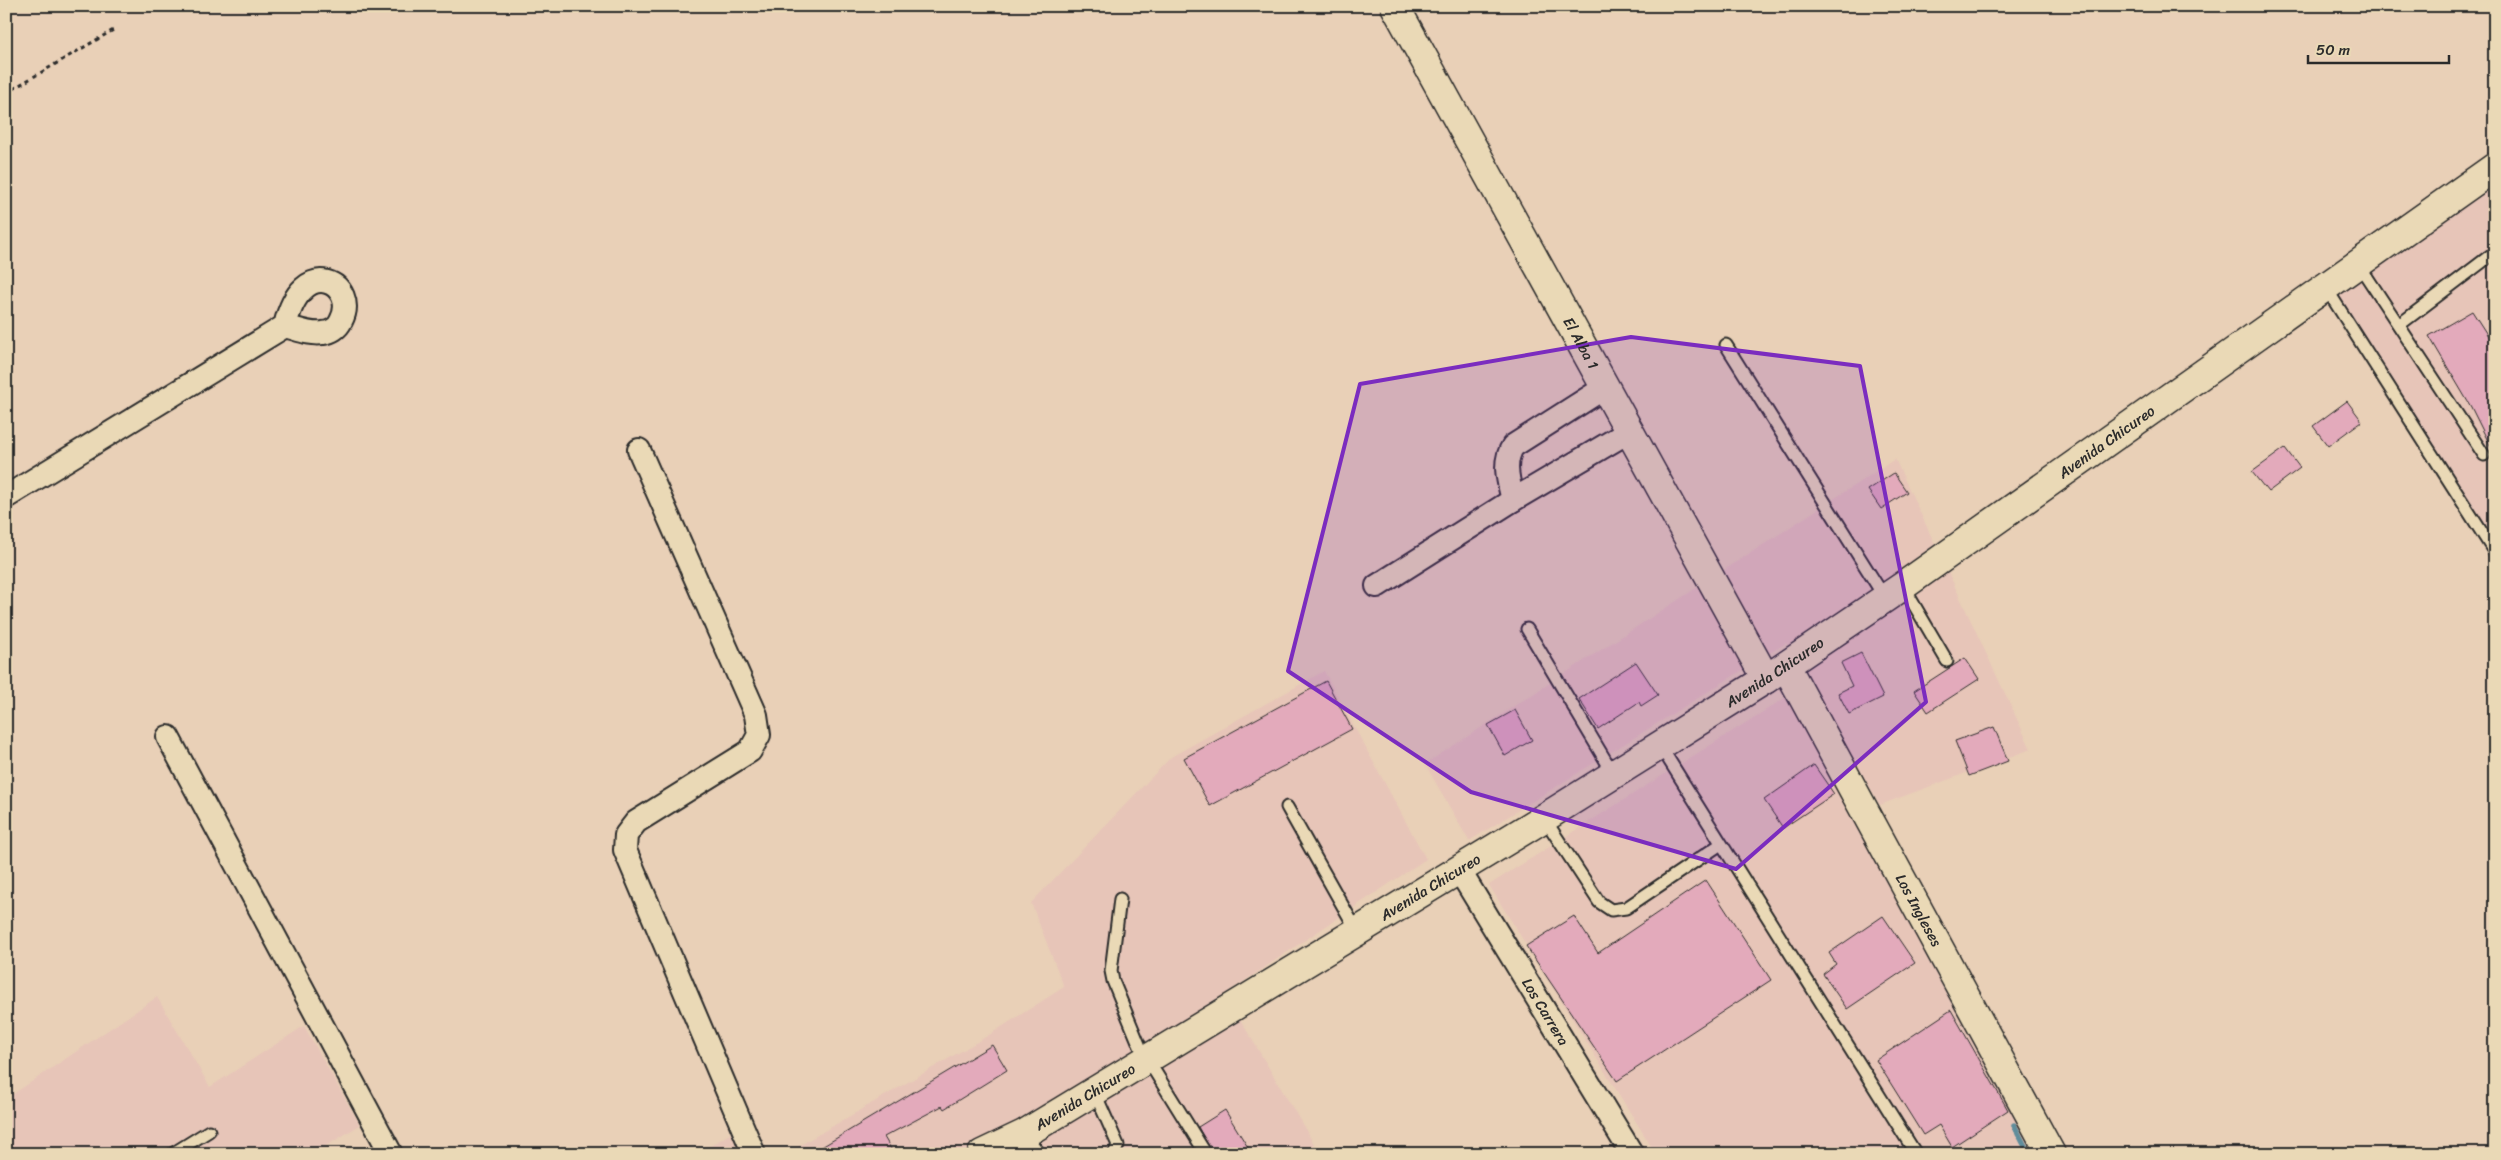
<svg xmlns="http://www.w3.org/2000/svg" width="2501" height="1160" font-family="Sriracha,sans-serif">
	<rect width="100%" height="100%" fill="#e9d0b7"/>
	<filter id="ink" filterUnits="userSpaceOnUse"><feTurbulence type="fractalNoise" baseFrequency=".02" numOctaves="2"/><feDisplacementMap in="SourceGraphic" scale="10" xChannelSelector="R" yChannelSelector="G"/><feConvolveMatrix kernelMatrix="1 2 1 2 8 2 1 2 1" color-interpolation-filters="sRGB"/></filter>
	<g filter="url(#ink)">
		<g fill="#e7c5b8">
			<polygon points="2495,177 2495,540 2336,291"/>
			<polygon points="1895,459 2031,749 1880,805 1786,643 1469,841 1425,764"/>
			<polygon points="1324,671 1426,859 1225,994 1320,1154 785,1154 989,1035 1064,987 1031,903 1171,757"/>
			<polygon points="1788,696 2035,1154 1656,1154 1489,885"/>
			<polygon points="157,997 210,1087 304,1026 360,1125 313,1154 6,1154 6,1099"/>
			<polygon points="731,1133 739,1154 698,1154"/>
		</g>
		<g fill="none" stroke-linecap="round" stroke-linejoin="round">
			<polyline stroke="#618d9b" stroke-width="5.5" points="2014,1125 2029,1154"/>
		</g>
		<g fill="#e3aabb" stroke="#2b2b2b">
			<polygon points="2472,311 2495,347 2495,455 2471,407 2429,336"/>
			<polygon points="2347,401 2362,421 2328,446 2313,426"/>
			<polygon points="2285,448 2300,468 2268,492 2252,472"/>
			<polygon points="1894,473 1907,492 1881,509 1868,490"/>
			<polygon points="1861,653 1883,697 1849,714 1838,693 1852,686 1841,663"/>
			<polygon points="1965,658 1979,679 1928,712 1914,691"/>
			<polygon points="1636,662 1658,695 1641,706 1639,702 1598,729 1579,699"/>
			<polygon points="1326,681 1352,729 1210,806 1184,758"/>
			<polygon points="1515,710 1532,740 1505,756 1488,725"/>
			<polygon points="1994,727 2008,761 1969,776 1955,741"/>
			<polygon points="1814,765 1834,794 1783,828 1764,800"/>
			<polygon points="1706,880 1771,980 1617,1081 1526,946 1574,916 1598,953"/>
			<polygon points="1883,916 1915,963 1847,1009 1823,974 1836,964 1829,953"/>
			<polygon points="1951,1010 2008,1110 1952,1147 1939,1125 1923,1135 1876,1060"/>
			<polygon points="992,1045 1007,1070 944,1109 942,1106 884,1137 894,1154 810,1154"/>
			<polygon points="1225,1110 1252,1154 1213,1154 1198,1127"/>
		</g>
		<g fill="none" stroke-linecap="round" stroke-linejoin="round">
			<defs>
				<g id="lane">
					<polyline points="2359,265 2484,455"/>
					<polyline points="2326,288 2495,553"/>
					<polyline points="2399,325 2495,252"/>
					<polyline points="1726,345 1885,598"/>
					<polyline points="1903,586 1947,661"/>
					<polyline points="1527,629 1613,773"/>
					<polyline points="1659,744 1916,1154"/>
					<polyline points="1287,807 1357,931"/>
					<polyline points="1544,818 1599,902 1611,910 1626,908 1721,844"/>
					<polyline points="1120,899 1111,971 1113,981 1141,1049 1206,1154"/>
					<polyline points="1094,1091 1118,1145 1114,1154"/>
					<polyline points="1024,1134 1040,1154"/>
					<polyline points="172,1154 209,1131"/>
				</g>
				<g id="street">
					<polyline points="639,450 756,715 759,735 750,751 636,822 626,835 625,850 754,1154"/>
					<path d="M6 497 285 326C303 250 360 286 341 321 338 328 331 332 323 333 310 335 297 329 285 326"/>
					<path d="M1513 500C1509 483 1502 463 1513 446L1604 388"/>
					<polyline points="1377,586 1513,500 1628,432"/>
					<polyline points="168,737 391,1154"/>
					<path id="s1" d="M1459 870 1632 1154"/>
				</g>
				<g id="secondary">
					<path id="s2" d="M1395 6 1766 679"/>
					<path id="s3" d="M1786 666 2051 1154"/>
					<path id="s4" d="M982 1154 1024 1134 1544 818 1766 679 1903 586 2495 167"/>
				</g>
			</defs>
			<use href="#lane" stroke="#2b2b2b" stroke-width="15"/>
			<use href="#street" stroke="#2b2b2b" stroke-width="26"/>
			<use href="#secondary" stroke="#2b2b2b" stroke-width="31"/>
			<polyline stroke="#2b2b2b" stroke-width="3" stroke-dasharray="4 4" stroke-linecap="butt" points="6,93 115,29"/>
			<use href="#lane" stroke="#ead9b6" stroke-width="11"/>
			<use href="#street" stroke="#ead9b6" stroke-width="22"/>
			<use href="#secondary" stroke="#ead9b6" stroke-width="28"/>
		</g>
	</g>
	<path fill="#7b2cbf" fill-opacity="0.2" stroke="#7b2cbf" stroke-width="4" stroke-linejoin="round" d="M1631 337 1860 366 1926 702 1736 869 1471 792 1288 671 1360 384Z"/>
	<g text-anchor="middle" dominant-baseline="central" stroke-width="5" stroke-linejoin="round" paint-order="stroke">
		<g font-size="15" fill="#2b2b2b" stroke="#ead9b6">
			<text stroke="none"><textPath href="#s2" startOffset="385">El Alba 1</textPath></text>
			<text stroke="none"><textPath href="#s4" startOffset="1332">Avenida Chicureo</textPath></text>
			<text stroke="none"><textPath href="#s4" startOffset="928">Avenida Chicureo</textPath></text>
			<text stroke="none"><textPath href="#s4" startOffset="522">Avenida Chicureo</textPath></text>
			<text stroke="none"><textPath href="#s3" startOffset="278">Los Ingleses</textPath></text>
			<text stroke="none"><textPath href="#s1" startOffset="166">Los Carrera</textPath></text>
			<text stroke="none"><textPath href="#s4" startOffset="118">Avenida Chicureo</textPath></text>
		</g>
	</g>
	<rect width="2501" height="1160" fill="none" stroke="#ead9b6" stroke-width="25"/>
	<rect x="12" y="12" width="2476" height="1135" fill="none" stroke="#2b2b2b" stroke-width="2" filter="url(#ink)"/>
	<path d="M2308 55v8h141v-8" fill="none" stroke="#2b2b2b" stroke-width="2.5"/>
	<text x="2316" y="55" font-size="15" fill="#2b2b2b" stroke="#ead9b6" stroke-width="4" paint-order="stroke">50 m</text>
</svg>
